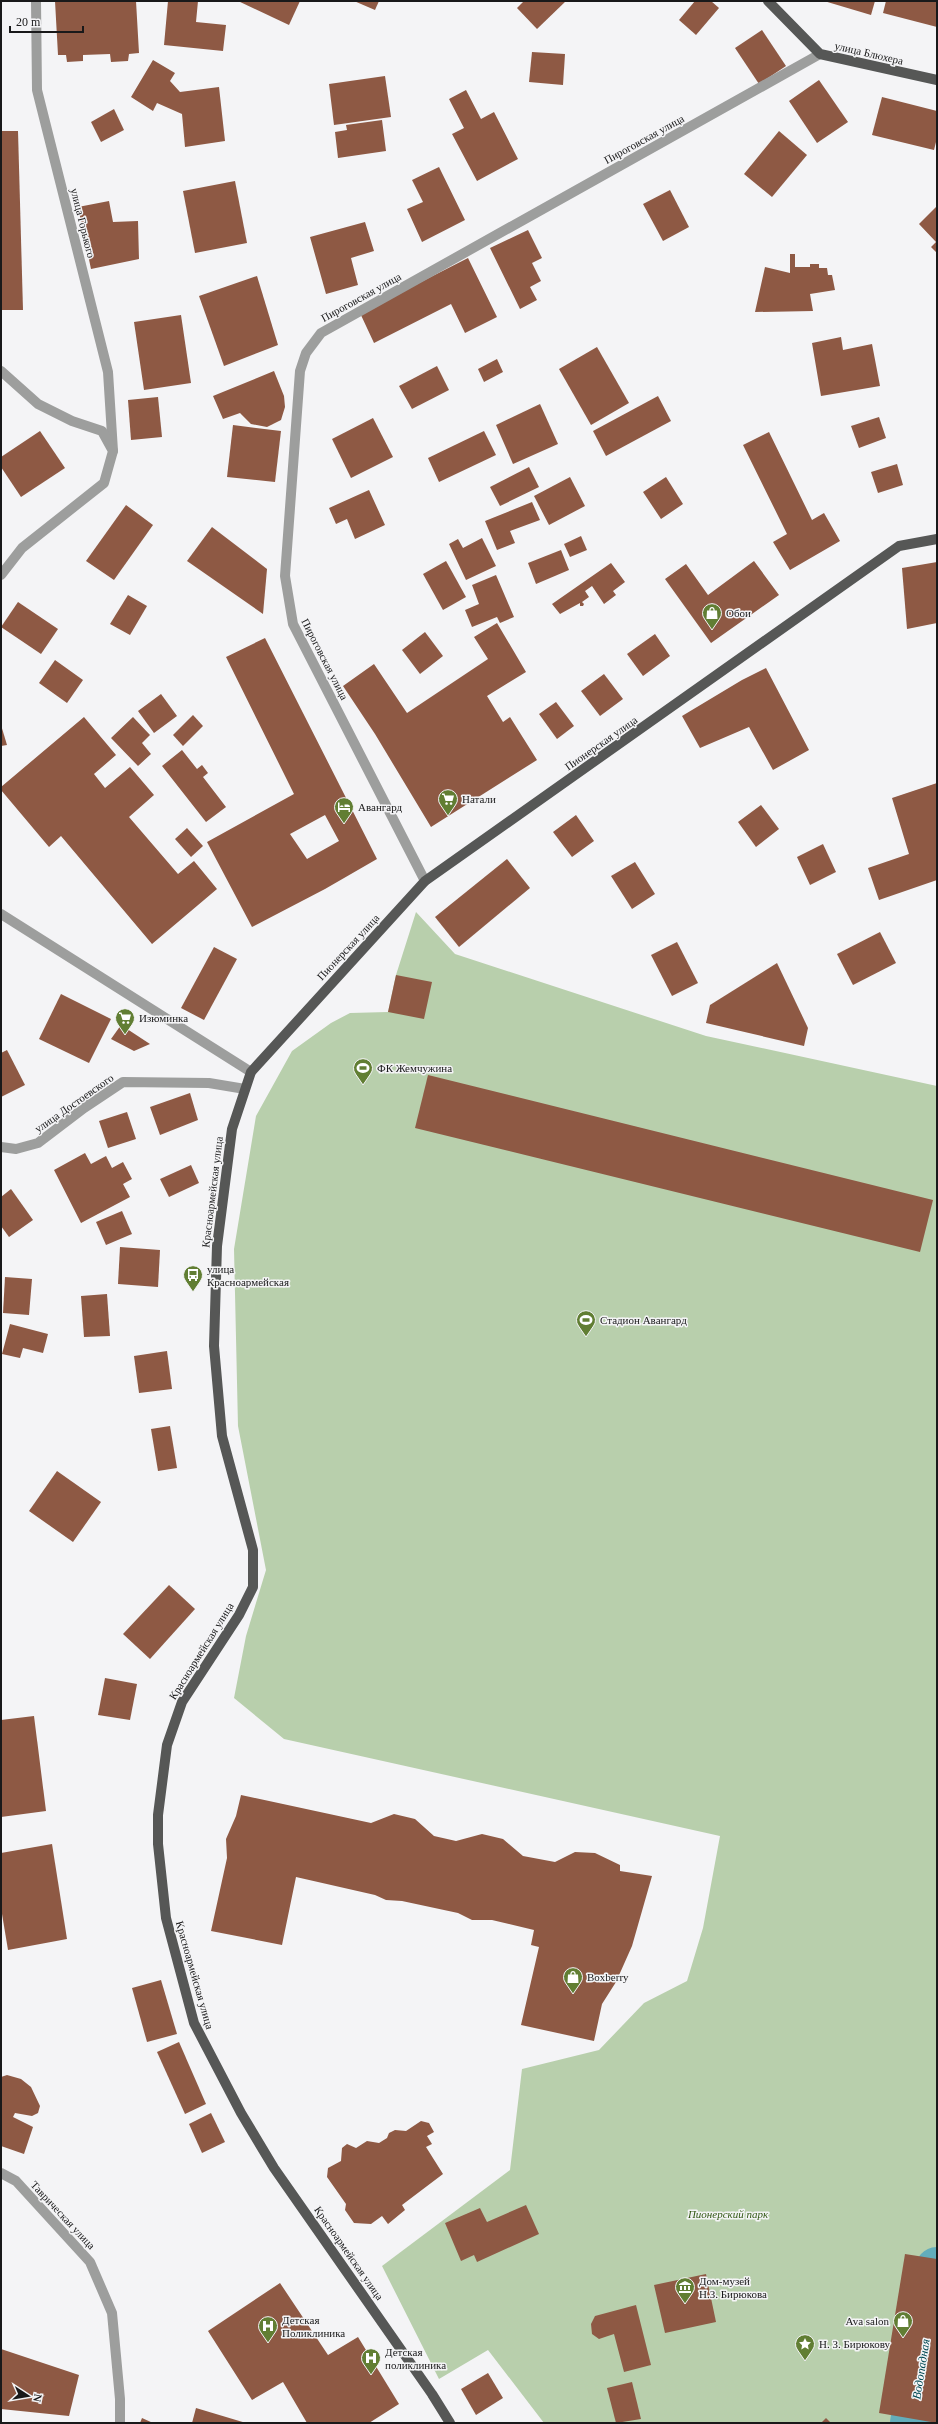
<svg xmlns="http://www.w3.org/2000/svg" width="938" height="2424" font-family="Georgia,serif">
	<rect width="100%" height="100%" fill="#f4f4f6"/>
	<polygon fill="#b8cfac" points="416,912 455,954 706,1036 937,1086 937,2423 544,2423 488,2350 439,2379 382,2266 510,2170 522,2069 599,2050 644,2003 687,1981 703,1928 720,1836 284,1739 234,1698 246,1636 266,1570 238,1426 234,1249 256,1116 292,1051 331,1023 350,1013 388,1012 396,975"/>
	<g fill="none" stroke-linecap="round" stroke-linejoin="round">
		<polyline stroke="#63adbb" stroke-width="44" points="912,2423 937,2269"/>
	</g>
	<g fill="#8e5944" fill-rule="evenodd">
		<polygon points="55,1 136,1 139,53 129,54 128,61 111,62 110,54 83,55 83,61 67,62 66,55 58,55"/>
		<polygon points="168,1 198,1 196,22 226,25 223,51 164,45"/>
		<polygon points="238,1 300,1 289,25"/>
		<polygon points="354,1 379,1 375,10"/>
		<polygon points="524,1 566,1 537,29 517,8"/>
		<polygon points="695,1 711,1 719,8 696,35 679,20"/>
		<polygon points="824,1 875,1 871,15"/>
		<polygon points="886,1 937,1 937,27 883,13"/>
		<polygon points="762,30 786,66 759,84 735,48"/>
		<polygon points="532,52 565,54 563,85 529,82"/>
		<polygon points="153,60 175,73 170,81 180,92 219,87 225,141 185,147 182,114 157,103 153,111 131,97"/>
		<polygon points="385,76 391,117 334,125 329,84"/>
		<polygon points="819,80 848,122 817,143 789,101"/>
		<polygon points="466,90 481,119 494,112 518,159 477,181 452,134 464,128 449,99"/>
		<polygon points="882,97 937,111 937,138 934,150 872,135"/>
		<polygon points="114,109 124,130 101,142 91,122"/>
		<polygon points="382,120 386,151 338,158 335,132 347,130 346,125"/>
		<polygon points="1,131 18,131 23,310 1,310"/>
		<polygon points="779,131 807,155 772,197 744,174"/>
		<polygon points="439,167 465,220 422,242 407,209 423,202 412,180"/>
		<polygon points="235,181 247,243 195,253 183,191"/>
		<polygon points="670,190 689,227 663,241 643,204"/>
		<polygon points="109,201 113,222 138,221 139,259 91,269 78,207"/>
		<polygon points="937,206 937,253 931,247 936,242 919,224"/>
		<polygon points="365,222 374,251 351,258 358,285 326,294 310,237"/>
		<polygon points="528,230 542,258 532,263 541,281 530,287 537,300 520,309 490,248"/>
		<polygon points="790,254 795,254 795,267 810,267 810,264 819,264 819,268 827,268 828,275 832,275 835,290 810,294 813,311 755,312 765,267 790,273"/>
		<polygon points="468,258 497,317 465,333 451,304 374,343 360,313"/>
		<polygon points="257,276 278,345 224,366 199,296"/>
		<polygon points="181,315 191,383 144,390 134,322"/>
		<polygon points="841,337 843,350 872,344 880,386 821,396 812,343"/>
		<polygon points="597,347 629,403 591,425 559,369"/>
		<polygon points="497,359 503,372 484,382 478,369"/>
		<polygon points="437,366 449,390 412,409 399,386"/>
		<polygon points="274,371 284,396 285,407 281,420 267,427 251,424 240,413 223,419 213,396"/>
		<polygon points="658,396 671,421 606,456 593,431"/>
		<polygon points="158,397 162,437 131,440 128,400"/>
		<polygon points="540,404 558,444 513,464 496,425"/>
		<polygon points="879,417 886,438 859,448 851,426"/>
		<polygon points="373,418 393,457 351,478 332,439"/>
		<polygon points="233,425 281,431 275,482 227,477"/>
		<polygon points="40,431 65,468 21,497 1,467 1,457"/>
		<polygon points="484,431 496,455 439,482 428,458"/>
		<polygon points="769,432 812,520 824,513 840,541 790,570 773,542 787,534 743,445"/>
		<polygon points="897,464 903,485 878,493 871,472"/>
		<polygon points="529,467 539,487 500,506 490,487"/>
		<polygon points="570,477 585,506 549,525 534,496"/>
		<polygon points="666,477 683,504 661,519 643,492"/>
		<polygon points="369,490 385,525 355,539 347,519 336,524 329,508"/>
		<polygon points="532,502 540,520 510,531 515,543 497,550 485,521"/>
		<polygon points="126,505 153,525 114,580 86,561"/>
		<polygon points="212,527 267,569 263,614 187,561"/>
		<polygon points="581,536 587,550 570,557 564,544"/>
		<polygon points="482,538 496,566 466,580 449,544 458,539 463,548"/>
		<polygon points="561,550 569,570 536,584 528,563"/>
		<polygon points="446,561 466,597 443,610 423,574"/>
		<polygon points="754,561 779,595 711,643 665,579 686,564 708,595"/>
		<polygon points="937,562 937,623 907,629 902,568"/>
		<polygon points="611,563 625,582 613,591 616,595 604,604 592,586 585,591 589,597 582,602 584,604 583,606 580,606 580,603 560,614 552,604"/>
		<polygon points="496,575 514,617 500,623 497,617 472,627 465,610 479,604 472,585"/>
		<polygon points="128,595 147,606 130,635 110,624"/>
		<polygon points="18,602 58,629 41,654 1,627"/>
		<polygon points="497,623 526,672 487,696 503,722 510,717 537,760 431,827 375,734 343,686 374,664 407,713 488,659 474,637"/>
		<polygon points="425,632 443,656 420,674 402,650"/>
		<polygon points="655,634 670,656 643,676 627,654"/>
		<path d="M265 638 377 859 325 889 252 927 207 842 294 794 226 657ZM325 815 339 841 307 859 290 834Z"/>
		<polygon points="55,660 83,680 67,703 39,683"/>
		<polygon points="766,668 809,750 773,770 749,727 700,748 682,716 742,680"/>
		<polygon points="604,674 623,699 600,716 581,691"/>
		<polygon points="161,694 177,716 154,733 138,711"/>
		<polygon points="556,702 574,726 557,739 539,714"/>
		<polygon points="193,715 203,726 183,746 173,735"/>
		<polygon points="84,717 116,755 94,774 105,788 130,767 154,795 129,817 178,874 194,861 217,889 152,944 61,836 49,847 1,790 1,787"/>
		<polygon points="133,717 150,735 142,743 151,754 138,766 111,738"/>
		<polygon points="1,725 7,745 1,746"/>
		<polygon points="182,750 197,769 202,765 208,773 203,777 226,807 206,822 162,766"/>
		<polygon points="937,783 937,880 879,900 868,868 909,854 892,798"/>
		<polygon points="761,805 779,829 756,847 738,822"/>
		<polygon points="576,815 594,841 572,857 553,832"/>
		<polygon points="187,828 203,846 191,857 175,839"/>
		<polygon points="823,844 836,872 810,885 797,857"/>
		<polygon points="507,859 530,888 459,947 435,917"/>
		<polygon points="635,862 655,894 632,909 611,876"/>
		<polygon points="880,932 896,963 853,985 837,954"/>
		<polygon points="677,942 698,983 672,996 651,955"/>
		<polygon points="214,947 237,959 204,1020 181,1008"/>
		<polygon points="777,963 808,1028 804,1046 706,1023 710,1005"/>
		<polygon points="396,975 432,982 424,1019 388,1012"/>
		<polygon points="61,994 111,1019 89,1063 39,1039"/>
		<polygon points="121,1025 150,1044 134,1051 111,1039"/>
		<polygon points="7,1050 25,1085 1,1097 1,1053"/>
		<polygon points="428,1075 933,1200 920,1252 415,1128"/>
		<polygon points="190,1093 198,1120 160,1135 150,1107"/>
		<polygon points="127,1112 136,1139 108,1148 99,1121"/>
		<polygon points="85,1153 91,1164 106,1156 112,1168 123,1162 132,1179 123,1184 130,1197 81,1223 54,1170"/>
		<polygon points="191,1165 199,1183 169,1197 160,1179"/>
		<polygon points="11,1189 33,1220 9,1237 1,1226 1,1197"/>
		<polygon points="122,1211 132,1234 106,1245 96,1222"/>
		<polygon points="120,1247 160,1250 158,1287 118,1284"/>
		<polygon points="5,1277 32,1279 29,1315 3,1313"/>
		<polygon points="107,1294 110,1336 84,1337 81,1296"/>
		<polygon points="10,1324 48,1334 43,1353 23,1348 20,1358 2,1354"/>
		<polygon points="167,1351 172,1389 139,1393 134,1356"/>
		<polygon points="170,1426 177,1468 158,1471 151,1429"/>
		<polygon points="57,1471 101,1502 73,1542 29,1511"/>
		<polygon points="169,1585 195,1609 150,1659 123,1634"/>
		<polygon points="105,1678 137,1684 130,1720 98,1715"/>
		<polygon points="34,1716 46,1811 1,1817 1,1720"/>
		<polygon points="241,1795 371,1823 394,1814 415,1819 434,1836 456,1841 482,1834 503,1839 523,1856 555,1862 575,1852 595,1853 620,1865 620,1871 652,1876 632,1946 616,1982 602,2004 594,2041 521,2025 539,1947 531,1945 534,1930 492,1920 472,1920 458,1913 402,1901 386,1900 375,1895 296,1877 282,1945 211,1931 227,1858 226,1839 236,1816"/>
		<polygon points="52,1844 67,1939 8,1950 1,1908 1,1853"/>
		<polygon points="161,1980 177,2034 147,2042 132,1988"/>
		<polygon points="179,2042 206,2104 185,2114 157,2052"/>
		<polygon points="7,2075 21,2079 31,2087 40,2106 38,2113 32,2116 15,2113 13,2117 33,2127 24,2154 1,2146 1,2077"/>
		<polygon points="211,2113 225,2142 202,2153 189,2124"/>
		<polygon points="421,2121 429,2123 434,2132 427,2136 432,2144 426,2147 443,2174 402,2205 405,2210 388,2224 382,2216 371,2224 354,2223 345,2210 346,2204 327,2177 328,2168 341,2161 342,2148 347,2144 356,2148 367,2141 379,2143 387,2138 389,2133 395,2130 406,2131"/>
		<polygon points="526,2205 539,2234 477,2262 474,2255 461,2261 445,2223 480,2208 487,2222"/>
		<polygon points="905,2254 937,2259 937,2423 879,2413"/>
		<polygon points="706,2274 716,2322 665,2333 654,2285"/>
		<polygon points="280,2283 328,2355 358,2337 399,2404 369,2423 307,2423 283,2382 252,2400 208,2331"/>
		<polygon points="636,2305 651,2365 624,2372 614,2334 599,2339 592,2334 591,2324 595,2316"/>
		<polygon points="1,2349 79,2375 69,2416 1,2409"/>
		<polygon points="488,2373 503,2398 476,2415 461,2389"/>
		<polygon points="632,2382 641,2419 616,2423 607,2388"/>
		<polygon points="196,2408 246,2423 192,2423"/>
		<polygon points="142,2418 153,2423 140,2423"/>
		<polygon points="826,2418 831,2423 821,2423"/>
	</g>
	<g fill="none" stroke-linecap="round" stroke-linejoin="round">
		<g stroke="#9d9e9d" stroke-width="10">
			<polyline points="36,1 37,90 108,372 113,451"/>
			<polyline points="1,371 38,404 72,421 102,431 113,451 104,483 22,548 1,575"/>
			<polyline points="425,881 293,624 285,576 300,371 306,353 321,333 820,54"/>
			<polyline points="1,914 251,1072"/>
			<polyline points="1,1147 16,1149 38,1143 84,1108 123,1082 209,1083 245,1089"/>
			<polyline points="1,2173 16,2181 90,2262 112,2313 120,2399 120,2423"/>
		</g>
		<g stroke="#565756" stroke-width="10">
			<polyline points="768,1 820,54 937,80"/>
			<polyline points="450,2423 432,2394 274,2168 241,2113 194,2023 166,1918 158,1844 158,1815 167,1745 182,1702 239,1615 253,1587 253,1550 222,1436 214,1346 217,1246 232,1129 251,1072 425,881 899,546 937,539"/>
		</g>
	</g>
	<defs>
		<symbol id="shop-pin" viewBox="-11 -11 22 30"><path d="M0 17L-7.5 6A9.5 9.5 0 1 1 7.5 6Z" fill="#617e33" stroke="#f4f4f6"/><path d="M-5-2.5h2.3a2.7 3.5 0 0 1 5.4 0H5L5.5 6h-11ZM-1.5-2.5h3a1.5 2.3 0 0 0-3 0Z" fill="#fff"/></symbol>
		<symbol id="supermarket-pin" viewBox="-11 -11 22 30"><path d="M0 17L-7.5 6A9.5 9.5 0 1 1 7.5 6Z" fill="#617e33" stroke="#f4f4f6"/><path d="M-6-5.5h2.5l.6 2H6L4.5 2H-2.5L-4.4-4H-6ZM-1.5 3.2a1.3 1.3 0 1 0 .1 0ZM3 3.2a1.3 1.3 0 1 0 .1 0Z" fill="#fff"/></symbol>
		<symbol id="hotel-pin" viewBox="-11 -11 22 30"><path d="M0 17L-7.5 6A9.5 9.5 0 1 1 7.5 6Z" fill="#617e33" stroke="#f4f4f6"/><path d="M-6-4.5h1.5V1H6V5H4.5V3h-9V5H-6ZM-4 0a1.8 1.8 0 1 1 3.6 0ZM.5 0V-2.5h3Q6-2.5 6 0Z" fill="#fff"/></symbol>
		<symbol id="stadium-pin" viewBox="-11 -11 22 30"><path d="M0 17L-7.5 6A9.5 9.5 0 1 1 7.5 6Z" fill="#617e33" stroke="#f4f4f6"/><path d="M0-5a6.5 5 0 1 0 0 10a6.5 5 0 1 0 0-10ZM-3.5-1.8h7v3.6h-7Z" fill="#fff"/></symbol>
		<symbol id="bus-pin" viewBox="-11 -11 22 30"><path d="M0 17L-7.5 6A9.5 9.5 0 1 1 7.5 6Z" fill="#617e33" stroke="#f4f4f6"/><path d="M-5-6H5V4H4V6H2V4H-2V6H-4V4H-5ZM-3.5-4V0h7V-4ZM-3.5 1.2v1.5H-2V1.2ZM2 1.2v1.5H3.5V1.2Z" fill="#fff"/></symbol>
		<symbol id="museum-pin" viewBox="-11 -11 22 30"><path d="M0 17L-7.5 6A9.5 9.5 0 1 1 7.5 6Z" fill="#617e33" stroke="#f4f4f6"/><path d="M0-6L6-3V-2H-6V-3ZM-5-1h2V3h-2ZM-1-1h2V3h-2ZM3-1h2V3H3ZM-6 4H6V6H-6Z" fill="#fff"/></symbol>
		<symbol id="hospital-pin" viewBox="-11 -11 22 30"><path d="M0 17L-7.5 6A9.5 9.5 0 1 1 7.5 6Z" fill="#617e33" stroke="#f4f4f6"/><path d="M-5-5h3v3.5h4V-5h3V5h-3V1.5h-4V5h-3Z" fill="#fff"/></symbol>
		<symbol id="sight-pin" viewBox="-11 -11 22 30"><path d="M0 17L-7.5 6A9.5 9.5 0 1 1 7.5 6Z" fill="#617e33" stroke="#f4f4f6"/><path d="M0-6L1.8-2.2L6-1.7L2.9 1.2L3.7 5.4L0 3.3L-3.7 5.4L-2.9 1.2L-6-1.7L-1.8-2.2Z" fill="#fff"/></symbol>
	</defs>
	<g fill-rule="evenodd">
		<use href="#shop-pin" x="701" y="602" width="22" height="30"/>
		<use href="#supermarket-pin" x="437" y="788" width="22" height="30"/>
		<use href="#hotel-pin" x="333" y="796" width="22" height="30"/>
		<use href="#supermarket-pin" x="114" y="1007" width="22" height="30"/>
		<use href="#stadium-pin" x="352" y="1057" width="22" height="30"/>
		<use href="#bus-pin" x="182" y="1264" width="22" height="30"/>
		<use href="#stadium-pin" x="575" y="1309" width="22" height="30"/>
		<use href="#shop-pin" x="562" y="1966" width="22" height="30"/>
		<use href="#museum-pin" x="674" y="2276" width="22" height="30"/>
		<use href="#shop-pin" x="892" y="2310" width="22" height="30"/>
		<use href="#hospital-pin" x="257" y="2315" width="22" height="30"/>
		<use href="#sight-pin" x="794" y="2333" width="22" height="30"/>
		<use href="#hospital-pin" x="360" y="2347" width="22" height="30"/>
	</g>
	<g text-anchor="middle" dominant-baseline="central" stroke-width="3" stroke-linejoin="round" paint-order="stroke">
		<g font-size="11" fill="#19191a" stroke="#f4f4f6">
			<text transform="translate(869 53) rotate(13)">улица Блюхера</text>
			<text transform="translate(644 139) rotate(-29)">Пироговская улица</text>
			<text transform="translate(83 223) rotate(76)">улица Горького</text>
			<text transform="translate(361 297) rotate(-29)">Пироговская улица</text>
			<text transform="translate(325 659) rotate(63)">Пироговская улица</text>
			<text transform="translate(601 743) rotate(-35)">Пионерская улица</text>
			<text transform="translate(348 947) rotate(-47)">Пионерская улица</text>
			<text transform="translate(74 1103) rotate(-35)">улица Достоевского</text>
			<text transform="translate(212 1192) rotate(-83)">Красноармейская улица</text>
			<text transform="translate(201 1651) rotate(-58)">Красноармейская улица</text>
			<text transform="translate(195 1975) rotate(74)">Красноармейская улица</text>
			<text transform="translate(63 2215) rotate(47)">Таврическая улица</text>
			<text transform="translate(349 2253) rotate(55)">Красноармейская улица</text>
		</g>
		<g font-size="11" fill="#19191a" stroke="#f4f4f6" text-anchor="start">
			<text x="726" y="613">Обои</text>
			<text x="462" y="799">Натали</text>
			<text x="358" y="807">Авангард</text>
			<text x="139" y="1018">Изюминка</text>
			<text x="377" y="1068">ФК Жемчужина</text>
			<text x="207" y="1269">улица<tspan x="207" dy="13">Красноармейская</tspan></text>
			<text x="600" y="1320">Стадион Авангард</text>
			<text x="587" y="1977">Boxberry</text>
			<text x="699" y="2281">Дом-музей<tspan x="699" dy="13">Н.З. Бирюкова</tspan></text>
			<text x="282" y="2320">Детская<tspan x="282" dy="13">Поликлиника</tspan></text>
			<text x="889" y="2321" text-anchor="end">Ava salon</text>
			<text x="819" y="2344">Н. З. Бирюкову</text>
			<text x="385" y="2352">Детская<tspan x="385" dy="13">поликлиника</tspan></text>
		</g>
		<g font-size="11" font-style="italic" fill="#305712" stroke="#f4f4f6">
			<text x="728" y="2214">Пионерский парк</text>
		</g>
		<g font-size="12" font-style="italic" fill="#034a54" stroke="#f4f4f6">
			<text transform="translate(921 2369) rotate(-81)">Водопадная</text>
		</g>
	</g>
	<rect width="938" height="2424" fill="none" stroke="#19191a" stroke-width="4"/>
	<g transform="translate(28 2396) rotate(102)" stroke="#f4f4f6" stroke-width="3" paint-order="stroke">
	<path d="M0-3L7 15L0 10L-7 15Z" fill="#19191a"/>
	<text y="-6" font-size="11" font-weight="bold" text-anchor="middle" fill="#19191a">N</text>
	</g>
	<path d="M10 26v6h73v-6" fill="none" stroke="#19191a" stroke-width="2"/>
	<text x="16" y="26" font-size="12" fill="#19191a" stroke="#f4f4f6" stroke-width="3" paint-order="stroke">20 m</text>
</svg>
